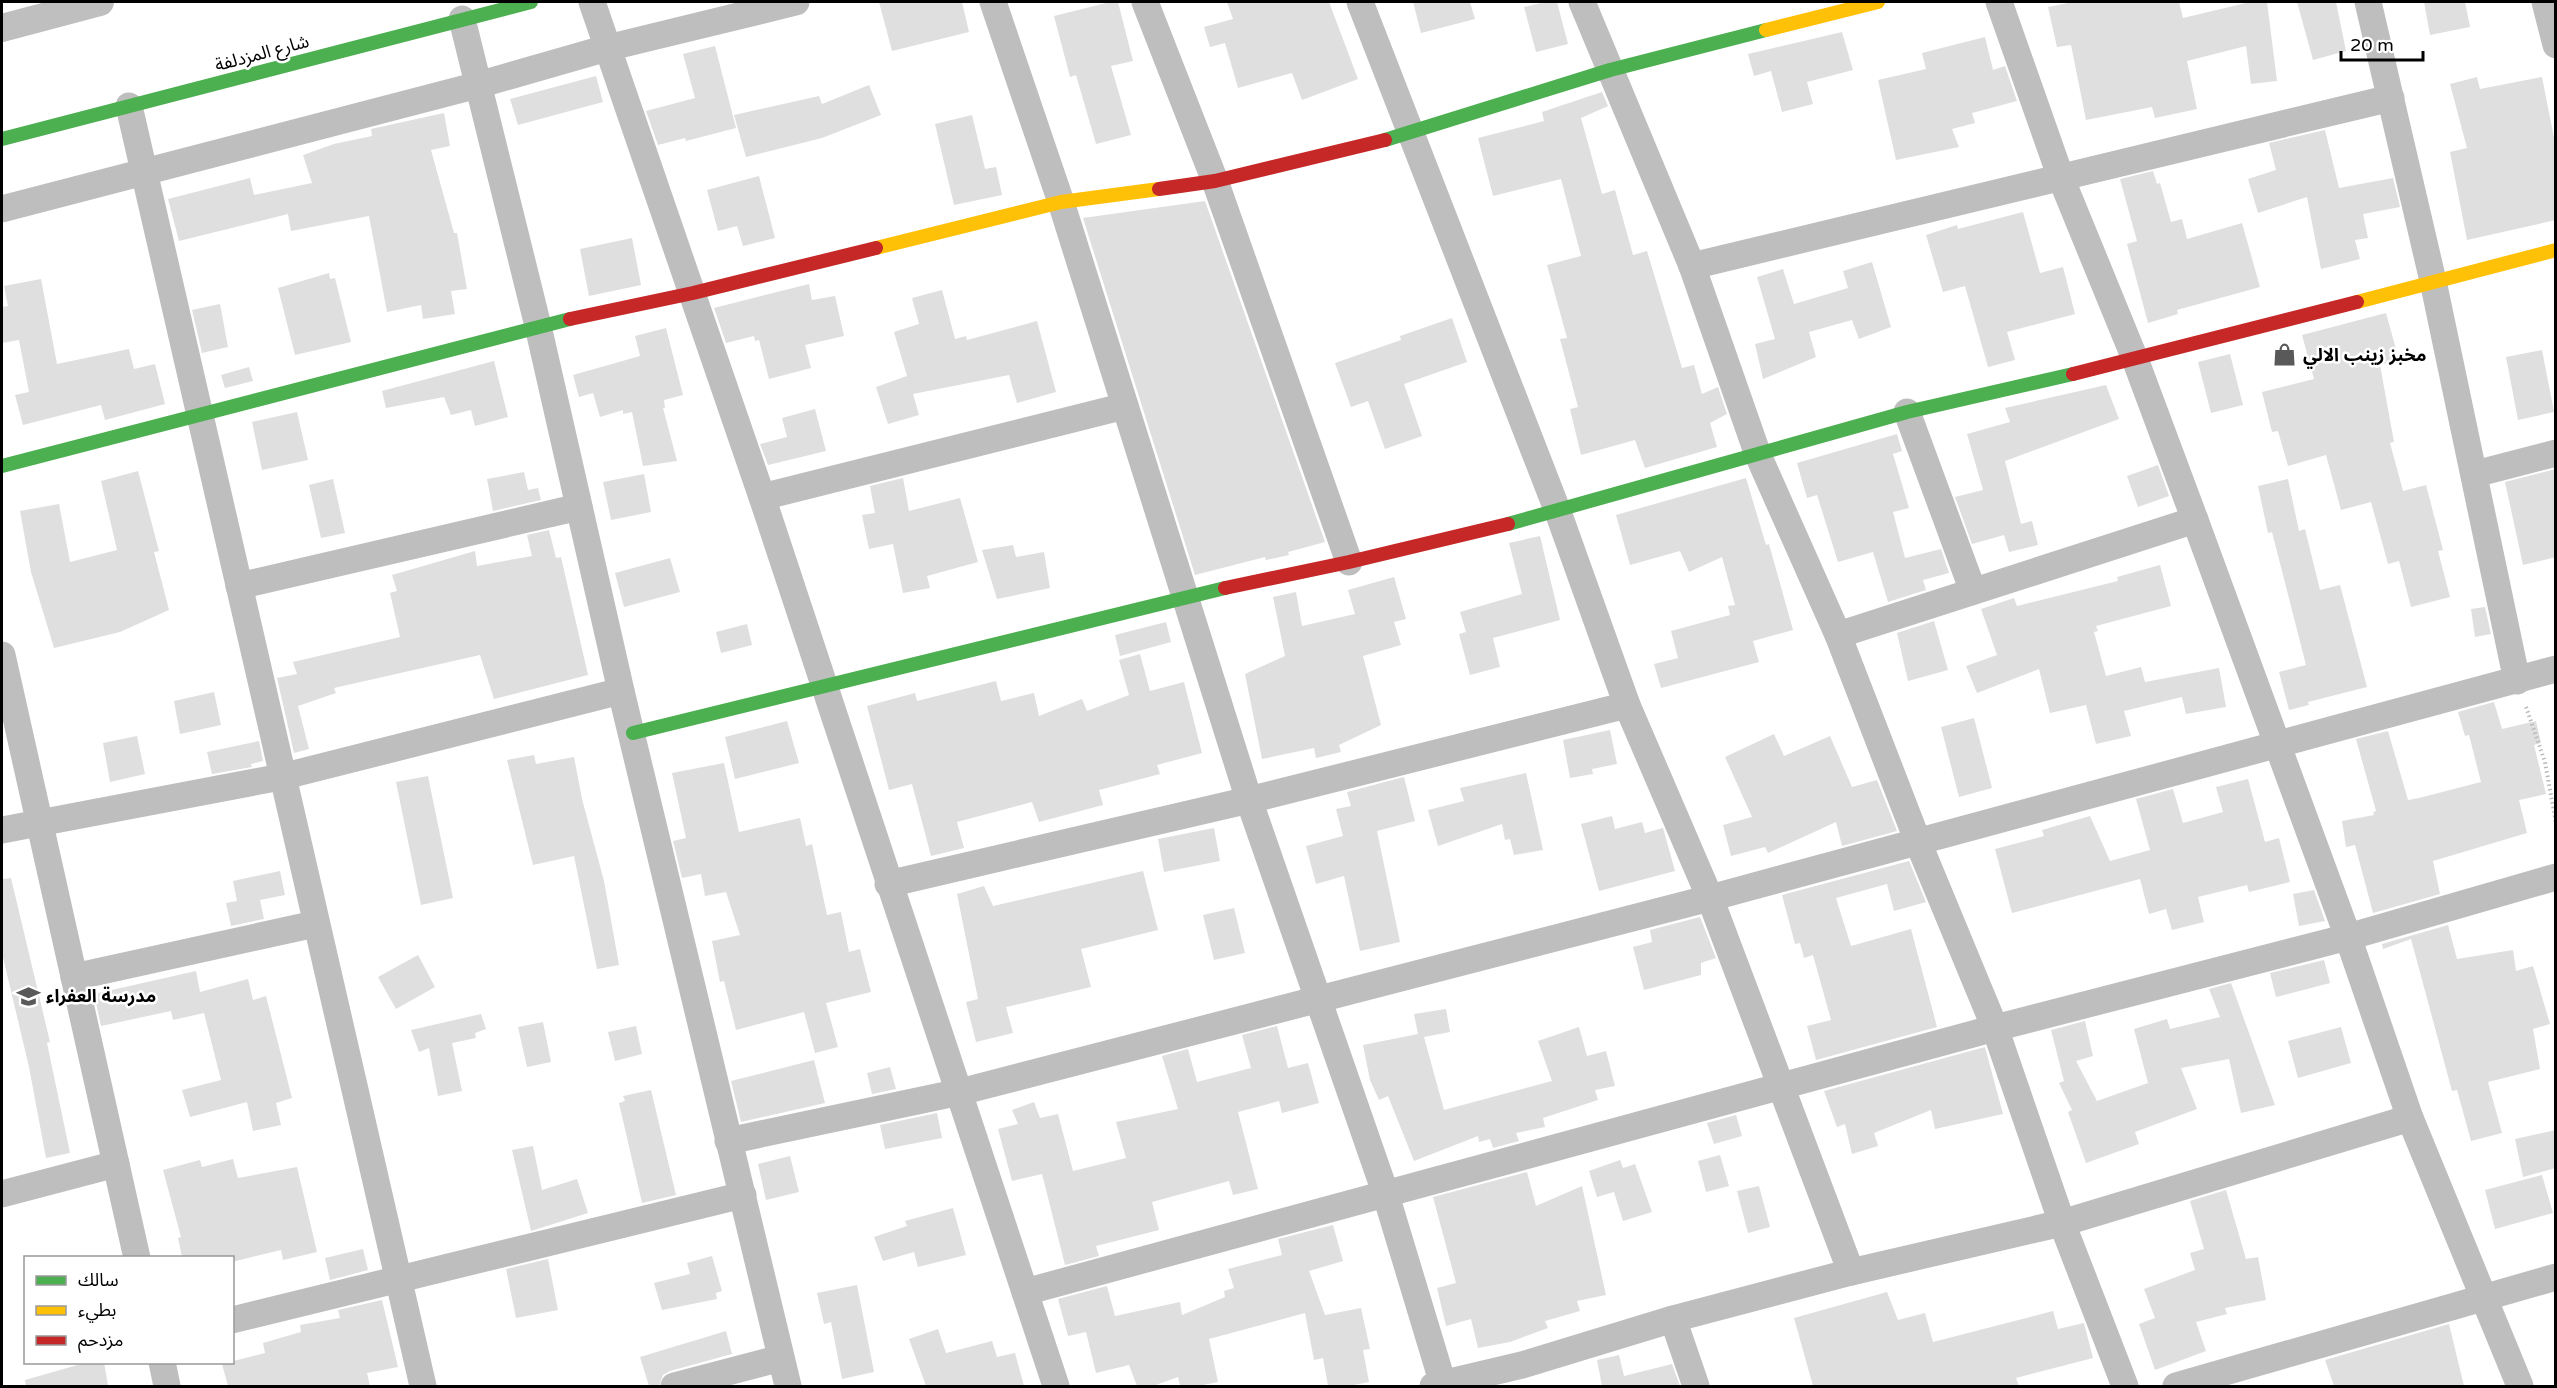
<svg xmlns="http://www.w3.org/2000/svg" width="2557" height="1388" font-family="'Varela Round','Noto Sans Arabic',sans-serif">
	<rect width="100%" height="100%" fill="#fff"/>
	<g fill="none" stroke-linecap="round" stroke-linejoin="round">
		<polyline stroke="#bfbfbf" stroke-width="28" points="2,28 100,2"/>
	</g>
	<g fill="#dfdfdf">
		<polygon points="879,2 962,2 969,32 892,51"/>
		<polygon points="1110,2 1118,2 1133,61 1111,66 1131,135 1096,144 1076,75 1070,77 1054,16"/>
		<polygon points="1227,2 1329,2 1358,79 1302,100 1292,73 1238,88 1225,43 1210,47 1204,27 1233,19"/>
		<polygon points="1413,2 1470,2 1475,19 1421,33"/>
		<polygon points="1546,2 1557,2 1568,44 1536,52 1524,7"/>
		<polygon points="2073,2 2179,2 2183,18 2250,2 2267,2 2277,81 2251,84 2246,46 2187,61 2197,109 2155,118 2152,107 2086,120 2071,45 2057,47 2048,7"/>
		<polygon points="2297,2 2336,2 2346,51 2313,60"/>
		<polygon points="2424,2 2465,2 2470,27 2430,35"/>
		<polygon points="1842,32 1853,70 1807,82 1813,104 1782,112 1771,71 1754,76 1748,54"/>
		<polygon points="1985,37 1993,70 2005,66 2017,101 1972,113 1975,123 1952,129 1959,147 1896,160 1878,80 1926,69 1922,53"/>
		<polygon points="715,46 736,128 686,141 685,138 658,145 646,111 695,98 683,54"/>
		<polygon points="596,76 603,102 518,125 510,99"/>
		<polygon points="2477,77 2480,89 2542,77 2556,148 2556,220 2467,240 2450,152 2467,148 2450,84"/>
		<polygon points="869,85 881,115 822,138 746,157 734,115 819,96 822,104"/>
		<polygon points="1602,92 1608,106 1581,118 1602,194 1615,190 1633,255 1647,251 1682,368 1694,365 1702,394 1718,387 1727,414 1710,423 1717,447 1645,468 1635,440 1581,455 1570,409 1578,407 1560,339 1567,338 1547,265 1581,256 1561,179 1493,196 1478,138 1544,121 1542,112"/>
		<polygon points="444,113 450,146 431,150 454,233 457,233 467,289 451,291 455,314 423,319 421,305 387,312 369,216 291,231 288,214 179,241 168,199 250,178 254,195 312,183 303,155 334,144 372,136 371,129"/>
		<polygon points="972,115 985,169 996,167 1002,195 954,205 935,124"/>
		<polygon points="2325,130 2339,188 2393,178 2400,207 2363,214 2368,238 2355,240 2360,259 2321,269 2307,197 2258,213 2248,179 2276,170 2269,143"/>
		<polygon points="2153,171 2157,184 2160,183 2171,222 2182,219 2187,239 2242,223 2260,287 2177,310 2178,314 2148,323 2127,244 2137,241 2120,179"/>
		<polygon points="759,176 775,238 743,246 737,226 718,231 707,190"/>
		<polygon points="1205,201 1325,542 1288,552 1289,555 1266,560 1265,557 1195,575 1083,218"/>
		<polygon points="2023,212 2040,273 2063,267 2075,314 2007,332 2015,360 1988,367 1965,286 1943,292 1926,235 1957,225 1958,229"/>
		<polygon points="632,238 641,285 589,296 580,249"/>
		<polygon points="1872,262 1891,327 1859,339 1852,320 1809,332 1816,357 1763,379 1755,344 1775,339 1757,277 1783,269 1794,304 1848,288 1843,271"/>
		<polygon points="329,273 330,279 335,278 351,342 295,355 278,288"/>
		<polygon points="41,279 57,364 129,349 134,369 155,364 165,404 105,420 101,405 23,425 15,395 29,392 19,340 2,343 2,307 8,306 4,286"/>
		<polygon points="809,284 812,300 835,296 844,336 805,345 811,368 769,379 759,340 755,341 754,336 726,343 714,308"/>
		<polygon points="942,290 955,339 966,336 967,340 1037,321 1056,392 1017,403 1009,375 913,394 919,415 888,424 876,387 907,376 894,332 919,324 912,298"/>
		<polygon points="220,304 228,347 202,353 192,310"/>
		<polygon points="2386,313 2399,360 2380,365 2394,442 2390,443 2403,491 2426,485 2443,550 2438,551 2450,597 2411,607 2399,561 2388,564 2371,502 2341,510 2326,455 2288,466 2278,431 2272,432 2262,392 2314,379 2302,335"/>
		<polygon points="1452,318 1467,362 1404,384 1422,436 1385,449 1368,401 1351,407 1335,363 1401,340 1400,336"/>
		<polygon points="666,328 683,395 664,400 665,408 663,408 677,461 643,466 632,412 623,414 623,410 600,417 593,393 579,397 573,375 640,356 635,336"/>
		<polygon points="2542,350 2554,412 2518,420 2506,357"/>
		<polygon points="2230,354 2243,405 2211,413 2198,362"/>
		<polygon points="494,361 508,417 475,426 471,410 451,415 444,397 386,408 382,391"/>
		<polygon points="249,367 253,381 225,388 221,375"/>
		<polygon points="2106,385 2119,419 2005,461 2021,524 2032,521 2038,545 2009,552 2004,535 1972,544 1955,497 1983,490 1967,434 2010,422 2005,408"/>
		<polygon points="815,409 826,451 768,465 760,444 787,437 782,418"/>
		<polygon points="297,412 308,460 262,470 252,422"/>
		<polygon points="1897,434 1902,451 1893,454 1909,508 1893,512 1905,558 1941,549 1949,573 1923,580 1926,590 1888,602 1873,552 1838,562 1817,495 1807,498 1797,463"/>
		<polygon points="2158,465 2169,496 2138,507 2127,476"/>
		<polygon points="2556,469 2556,557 2523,565 2505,482"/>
		<polygon points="138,471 159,551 154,552 169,610 120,632 54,648 31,572 20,511 59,504 70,562 117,550 101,481"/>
		<polygon points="524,472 528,490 538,488 541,500 493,511 487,479"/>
		<polygon points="644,474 651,512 611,520 603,482"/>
		<polygon points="903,478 909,511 960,498 978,562 927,576 930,588 903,593 893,544 869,549 862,515 875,513 870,486"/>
		<polygon points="1746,478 1766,545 1769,544 1793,630 1753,641 1759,662 1661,688 1654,664 1678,658 1671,631 1730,615 1728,606 1735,605 1722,557 1689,572 1680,551 1630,565 1616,515"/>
		<polygon points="333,479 345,533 321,538 309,485"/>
		<polygon points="2288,479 2299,531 2305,529 2320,590 2340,585 2367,687 2308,702 2309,705 2289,710 2279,672 2306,665 2272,532 2268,533 2258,486"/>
		<polygon points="549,530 556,558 561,557 588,675 494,699 480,655 334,688 336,693 298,706 309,749 294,753 277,678 297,674 293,662 400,637 390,593 397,591 392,575 475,551 477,566 532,556 527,535"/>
		<polygon points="1540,536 1560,620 1493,638 1500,667 1470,675 1459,634 1466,632 1460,612 1522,594 1509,543"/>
		<polygon points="1013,545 1016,557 1044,552 1050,588 997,599 982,550"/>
		<polygon points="670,558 680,592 624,607 615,573"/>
		<polygon points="2160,565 2171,606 2096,626 2098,631 2094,632 2106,676 2141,667 2145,682 2219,668 2226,707 2186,714 2182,697 2124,711 2131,736 2096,744 2086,705 2050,713 2039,669 1977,693 1966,666 1997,655 1981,609 2014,598 2017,606 2118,581 2117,577"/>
		<polygon points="1394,577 1406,619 1394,622 1401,645 1363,656 1381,725 1339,745 1341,752 1316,758 1314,748 1262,759 1245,674 1285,656 1273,597 1296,592 1302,626 1355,614 1348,590"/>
		<polygon points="2485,607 2491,634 2475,637 2471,609"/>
		<polygon points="1934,621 1948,670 1908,681 1897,633"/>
		<polygon points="1166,622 1171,642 1120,656 1115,635"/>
		<polygon points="747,624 752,645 721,653 716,632"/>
		<polygon points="1140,654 1150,691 1184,682 1202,753 1157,765 1160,774 1099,790 1103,805 1039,822 1032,802 957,822 964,848 931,856 912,784 889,790 867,706 915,693 917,701 996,681 1001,701 1034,693 1039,716 1082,699 1087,711 1129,695 1119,660"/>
		<polygon points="214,692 221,725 180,734 174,701"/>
		<polygon points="2494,702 2502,729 2536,721 2541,743 2534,745 2546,794 2519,800 2527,833 2433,861 2440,894 2373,913 2355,845 2346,847 2342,821 2374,815 2373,812 2376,811 2356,739 2388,731 2408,800 2419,798 2481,782 2469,735 2465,736 2458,712"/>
		<polygon points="1974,718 1992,788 1959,797 1941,727"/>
		<polygon points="787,721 799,763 735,779 725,737"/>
		<polygon points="1610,730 1617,764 1592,769 1593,774 1570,778 1563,740"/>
		<polygon points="1774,734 1784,756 1830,736 1852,787 1877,780 1897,831 1842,846 1836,822 1768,853 1765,847 1731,856 1723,825 1752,817 1725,757"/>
		<polygon points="137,736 145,774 110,782 103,743"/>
		<polygon points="259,741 263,761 251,764 252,767 212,774 207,752"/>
		<polygon points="534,755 536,764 574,757 582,799 604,881 619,965 597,969 574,856 533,865 507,760"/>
		<polygon points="724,763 739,832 800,818 806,846 812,844 827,915 841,912 849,952 860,949 871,992 826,1003 838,1047 815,1053 804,1012 736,1030 724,981 720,982 712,941 740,935 726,892 705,896 701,874 682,878 673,841 686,838 672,773"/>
		<polygon points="1526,773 1543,850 1514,855 1510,839 1505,840 1502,824 1438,846 1428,810 1464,801 1460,788"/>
		<polygon points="428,776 453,898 421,905 396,782"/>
		<polygon points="1404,777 1415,821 1377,831 1400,942 1360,951 1344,876 1316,884 1306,846 1343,836 1336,809 1351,806 1347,792"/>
		<polygon points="2248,779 2265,842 2279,838 2290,882 2249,892 2247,885 2198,897 2204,922 2172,930 2166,909 2149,914 2140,879 2012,913 1995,849 2044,836 2042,830 2090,816 2110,861 2150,850 2136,799 2173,789 2183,823 2223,812 2216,787"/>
		<polygon points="1612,816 1615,829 1642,822 1645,833 1663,828 1675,871 1599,891 1581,824"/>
		<polygon points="1214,828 1220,861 1164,872 1158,839"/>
		<polygon points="1909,861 1926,902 1894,911 1887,884 1836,898 1851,946 1911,929 1937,1027 1816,1060 1807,1026 1831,1020 1813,955 1804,958 1800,943 1795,944 1782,895"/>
		<polygon points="280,871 285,895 260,900 264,919 231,926 226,903 237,901 233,881"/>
		<polygon points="1143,871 1158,930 1081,949 1091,987 1006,1007 1013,1033 976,1042 966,1002 978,999 957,894 984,886 993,906"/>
		<polygon points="11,878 50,1042 47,1043 70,1153 46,1158 29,1067 2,953 2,879"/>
		<polygon points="2314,890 2325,921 2299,926 2293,894"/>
		<polygon points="1234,908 1245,953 1214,960 1203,915"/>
		<polygon points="1700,917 1716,958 1701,963 1701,975 1644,990 1633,947 1652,942 1650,930"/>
		<polygon points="2448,925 2457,959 2513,950 2516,971 2533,966 2550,1024 2533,1029 2540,1069 2488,1082 2502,1133 2471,1141 2457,1090 2452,1091 2411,939 2383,949 2382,944"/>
		<polygon points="418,955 435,987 396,1009 378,977"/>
		<polygon points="2324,960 2330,983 2276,997 2270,973"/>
		<polygon points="196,971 200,992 248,979 253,1000 266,996 292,1098 276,1103 281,1125 253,1131 247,1102 190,1117 182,1090 221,1080 204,1013 173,1020 171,1011 101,1026 94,994"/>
		<polygon points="2231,983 2275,1105 2241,1113 2229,1059 2181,1068 2197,1109 2135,1132 2139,1144 2086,1163 2068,1112 2072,1110 2059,1083 2064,1081 2051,1030 2085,1021 2093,1056 2076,1061 2097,1101 2148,1083 2134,1029 2167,1019 2170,1029 2220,1017 2209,989"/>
		<polygon points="1446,1009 1450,1032 1424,1037 1444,1110 1552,1081 1538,1041 1579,1027 1587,1056 1606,1051 1615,1086 1595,1090 1598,1100 1543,1118 1545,1127 1516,1133 1519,1141 1493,1148 1490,1139 1479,1142 1478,1136 1414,1161 1388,1096 1379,1100 1370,1080 1363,1045 1418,1034 1414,1014"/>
		<polygon points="481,1014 486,1029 475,1033 476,1038 452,1043 462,1091 438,1096 429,1048 419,1052 411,1030"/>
		<polygon points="543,1022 551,1062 527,1067 518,1027"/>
		<polygon points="636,1026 642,1054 615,1061 608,1032"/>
		<polygon points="1277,1026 1288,1068 1308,1063 1319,1103 1282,1113 1279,1101 1238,1112 1258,1189 1233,1195 1229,1181 1152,1202 1159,1230 1096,1246 1099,1256 1065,1265 1042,1174 1012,1181 998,1129 1018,1124 1012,1110 1034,1102 1040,1118 1058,1114 1073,1171 1126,1158 1116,1122 1178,1109 1162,1056 1188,1049 1197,1082 1251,1068 1242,1035"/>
		<polygon points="2341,1027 2351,1063 2298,1078 2288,1041"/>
		<polygon points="1985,1047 2003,1114 1935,1129 1931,1110 1874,1133 1878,1146 1852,1154 1845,1124 1837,1127 1824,1091"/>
		<polygon points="814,1060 825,1103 741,1122 731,1081"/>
		<polygon points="890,1067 896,1089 872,1094 867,1073"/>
		<polygon points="651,1090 676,1195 642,1203 619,1103 625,1101 623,1096"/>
		<polygon points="937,1113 942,1138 885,1149 880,1125"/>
		<polygon points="1736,1115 1742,1136 1714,1144 1707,1123"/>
		<polygon points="2556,1130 2556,1168 2523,1177 2515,1139"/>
		<polygon points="533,1146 542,1190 577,1179 588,1213 531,1231 512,1150"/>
		<polygon points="1720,1155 1729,1186 1706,1192 1698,1161"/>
		<polygon points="790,1156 799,1192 766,1200 758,1164"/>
		<polygon points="233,1159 238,1178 297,1167 317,1252 283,1260 281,1250 232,1262 232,1257 182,1257 178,1238 181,1237 163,1170 200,1160 202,1167"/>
		<polygon points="1620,1160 1623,1168 1635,1164 1652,1212 1623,1221 1614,1192 1597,1197 1589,1171"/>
		<polygon points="1527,1172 1536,1206 1582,1186 1606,1295 1577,1301 1580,1311 1545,1321 1548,1328 1510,1342 1478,1348 1471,1319 1446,1326 1437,1288 1456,1283 1433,1197"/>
		<polygon points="2542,1175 2553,1213 2495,1229 2485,1190"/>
		<polygon points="1759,1186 1770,1227 1748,1233 1737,1191"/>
		<polygon points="2226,1190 2246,1259 2258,1257 2266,1300 2225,1308 2227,1314 2196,1322 2206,1351 2155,1370 2139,1324 2155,1318 2144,1289 2195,1270 2190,1253 2204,1249 2190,1201"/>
		<polygon points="953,1208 966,1255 918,1267 914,1252 883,1261 874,1237 907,1226 905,1221"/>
		<polygon points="1333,1225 1343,1261 1309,1271 1325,1315 1361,1308 1370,1349 1363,1350 1369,1382 1349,1386 1328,1386 1323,1358 1314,1360 1305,1313 1209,1339 1218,1382 1198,1386 1180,1386 1178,1377 1153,1386 1137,1386 1129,1365 1096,1373 1086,1332 1068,1336 1058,1299 1107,1286 1115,1316 1180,1302 1182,1315 1225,1297 1224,1291 1234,1288 1228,1269 1282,1255 1278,1239"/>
		<polygon points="363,1249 368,1270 330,1280 325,1258"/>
		<polygon points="712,1256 722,1291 716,1293 717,1299 662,1310 654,1283 690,1274 687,1263"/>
		<polygon points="548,1259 558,1310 516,1318 506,1269"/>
		<polygon points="857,1285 874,1372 842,1379 831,1322 824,1324 817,1293"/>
		<polygon points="1887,1292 1898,1320 1925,1313 1933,1342 2053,1311 2058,1329 2084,1323 2093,1358 2016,1378 2019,1386 1813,1386 1794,1318"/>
		<polygon points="382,1300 398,1367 367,1373 370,1386 228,1386 222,1364 265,1353 263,1343 301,1332 300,1325 340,1318 338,1310"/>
		<polygon points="2449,1324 2464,1386 2334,1386 2325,1360"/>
		<polygon points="938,1329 946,1353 992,1341 997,1357 1015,1353 1024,1386 926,1386 909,1339"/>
		<polygon points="726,1331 732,1354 670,1371 663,1375 659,1386 649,1386 640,1357"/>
		<polygon points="1619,1355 1624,1376 1672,1364 1680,1386 1602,1386 1597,1360"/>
		<polygon points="88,1362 104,1362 108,1386 26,1386 25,1380"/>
	</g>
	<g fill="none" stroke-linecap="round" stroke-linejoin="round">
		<polyline stroke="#b9b9b9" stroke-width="4" stroke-dasharray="1.5 3" stroke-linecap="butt" points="2526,707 2545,762 2556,823"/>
		<g stroke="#bebebe" stroke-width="27">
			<polyline points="592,2 762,497 1056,1386"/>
			<polyline points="993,2 1061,202 1249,800 1385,1192 1443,1384"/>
			<polyline points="1145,2 1215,181 1349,562"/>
			<polyline points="1360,2 1558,512 1627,705 1710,898 1851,1272"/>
			<polyline points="1582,2 1692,266 1758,455 1838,635 1918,842 1995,1028 2062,1223 2125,1386"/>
			<polyline points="1999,2 2061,178 2135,359 2195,520 2348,937 2410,1118 2520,1386"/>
			<polyline points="2368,2 2433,281 2517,681"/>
			<polyline points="2545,2 2556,45"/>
			<polyline points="462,19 538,326 621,691 788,1386"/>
			<polyline points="129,106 423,1386"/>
			<polyline points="2,209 478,85 607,48 796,2"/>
			<polyline points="1692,266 2391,98"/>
			<polyline points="1907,412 1973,591"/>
			<polyline points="2475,474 2556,453"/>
			<polyline points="762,497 1125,406"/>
			<polyline points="239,586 579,507"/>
			<polyline points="1838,635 2195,520"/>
			<polyline points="2,655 137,1258"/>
			<polyline points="2,830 281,777 621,691"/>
			<polyline points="888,884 1249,800 1627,705"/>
			<polyline points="74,977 315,924"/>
			<polyline points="728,1141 960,1092 1710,898 2556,669"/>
			<polyline points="2,1194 116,1164"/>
			<polyline points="1025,1292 1995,1028 2348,937 2556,877"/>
			<polyline points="1673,1319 1696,1386"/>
			<polyline points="232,1320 743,1195"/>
			<polyline points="162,1362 167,1386"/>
			<polyline points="674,1386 781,1358"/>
			<polyline points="1433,1386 1522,1365 1673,1319 1851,1272 2062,1223 2410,1118"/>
			<polyline points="2176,1386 2556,1277"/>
		</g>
		<g stroke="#4caf50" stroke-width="14">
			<polyline points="2,139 531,2"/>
			<polyline points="1385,140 1610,70 1766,30"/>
			<polyline points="2,466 570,319"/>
			<polyline points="1508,524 1907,412 2073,374"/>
			<polyline points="633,733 1225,588"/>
		</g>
		<g stroke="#ffc107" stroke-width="14">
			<polyline points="1766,30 1878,2"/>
			<polyline points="876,248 1061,202 1159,189"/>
			<polyline points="2357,302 2556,250"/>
		</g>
		<g stroke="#c62828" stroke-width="14">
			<polyline points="1159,189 1215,181 1385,140"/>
			<polyline points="570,319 693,293 876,248"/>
			<polyline points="2073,374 2357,302"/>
			<polyline points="1225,588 1349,562 1508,524"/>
		</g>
	</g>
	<defs>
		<symbol id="shop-bare" viewBox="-9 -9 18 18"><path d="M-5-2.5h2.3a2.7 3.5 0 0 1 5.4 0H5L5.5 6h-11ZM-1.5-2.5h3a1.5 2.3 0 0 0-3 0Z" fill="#595959" stroke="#fff" stroke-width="2.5" paint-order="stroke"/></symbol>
		<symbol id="school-bare" viewBox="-9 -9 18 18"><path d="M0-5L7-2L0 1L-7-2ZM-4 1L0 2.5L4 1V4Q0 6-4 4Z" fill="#595959" stroke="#fff" stroke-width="2.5" paint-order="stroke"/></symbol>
	</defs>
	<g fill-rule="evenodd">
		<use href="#shop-bare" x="2268" y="338" width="33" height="33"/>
		<use href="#school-bare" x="12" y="980" width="33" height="33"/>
	</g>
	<g text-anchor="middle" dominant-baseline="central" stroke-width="5" stroke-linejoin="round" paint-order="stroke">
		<g font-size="18" fill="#000" stroke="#fff">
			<text transform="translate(262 53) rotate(-15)">شارع المزدلفة</text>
		</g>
		<g font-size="18" font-weight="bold" fill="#000" stroke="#fff" text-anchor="start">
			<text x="2303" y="355">مخبز زينب الالي</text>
			<text x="46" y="996">مدرسة العفراء</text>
		</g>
	</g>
	<rect width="2557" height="1388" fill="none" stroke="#000000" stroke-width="6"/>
	<rect x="24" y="1256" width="210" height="108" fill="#ffffff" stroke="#999999" stroke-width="1.5"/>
	<rect x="36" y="1276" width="30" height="9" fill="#4caf50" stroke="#999999" stroke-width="1.5"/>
	<text x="78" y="1286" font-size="18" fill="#000000">سالك</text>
	<rect x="36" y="1306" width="30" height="9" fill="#ffc107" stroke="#999999" stroke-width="1.5"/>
	<text x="78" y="1316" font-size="18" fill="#000000">بطيء</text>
	<rect x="36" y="1336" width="30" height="9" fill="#c62828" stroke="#999999" stroke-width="1.5"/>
	<text x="78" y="1346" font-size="18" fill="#000000">مزدحم</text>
	<path d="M2341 51v9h82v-9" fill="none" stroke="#000000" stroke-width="3"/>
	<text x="2350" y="51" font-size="18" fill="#000000" stroke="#ffffff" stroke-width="4.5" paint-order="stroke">20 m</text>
</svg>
